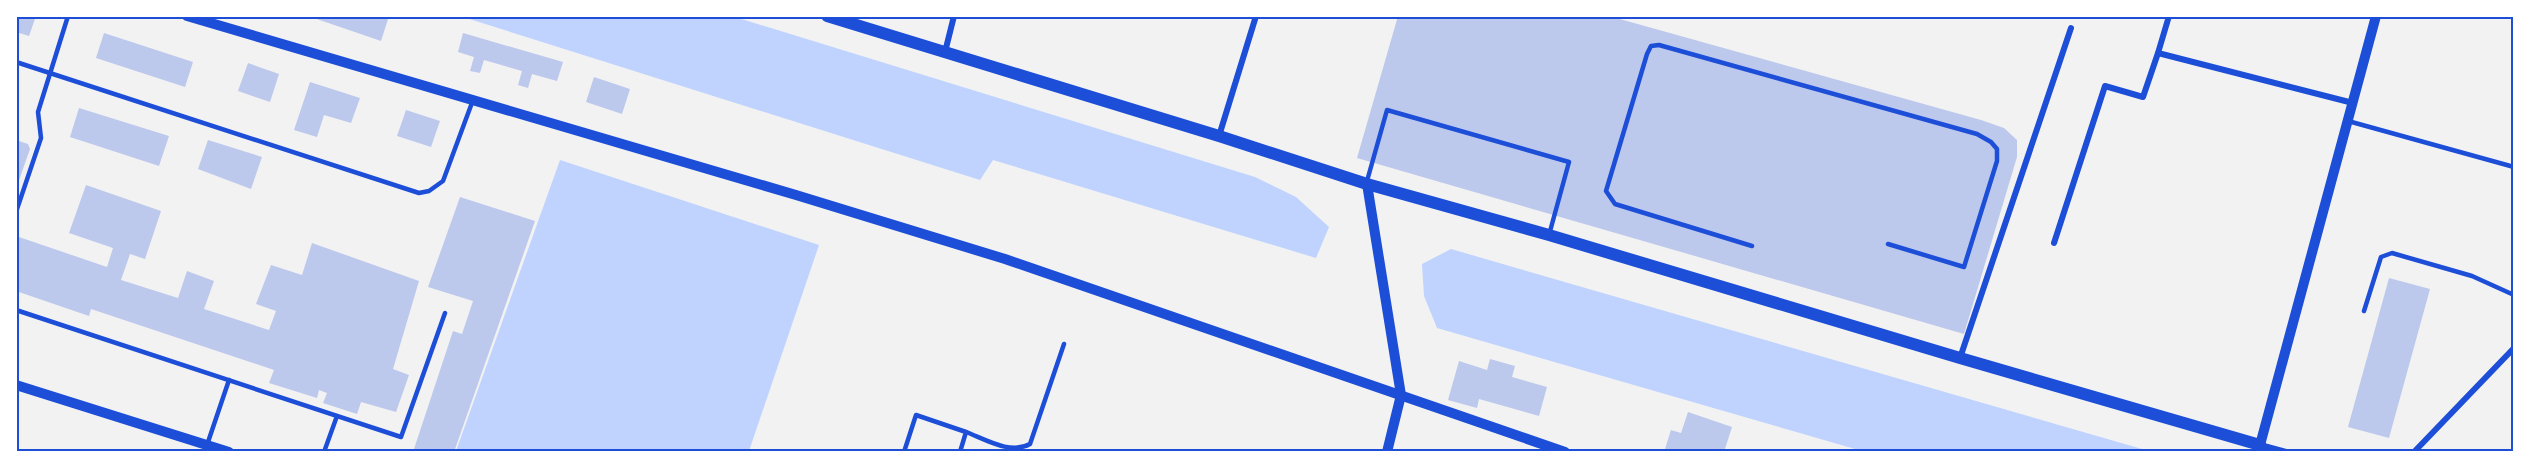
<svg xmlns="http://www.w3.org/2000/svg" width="2530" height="468" font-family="'DejaVu Sans',sans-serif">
	<rect width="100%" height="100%" fill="#f2f2f2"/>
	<g fill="#bfd3fe">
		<polygon points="463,17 735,17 1255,177 1296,197 1329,227 1316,258 993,160 980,180"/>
		<polygon points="560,160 819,245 749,451 456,451"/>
		<polygon points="1451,249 2149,451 1862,451 1437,328 1424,296 1422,264"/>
	</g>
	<g fill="#bdc9ec">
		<polygon points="16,16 36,16 29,36 16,32"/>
		<polygon points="308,16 389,16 381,41"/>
		<polygon points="1398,16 1609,16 1981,120 2004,128 2017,140 2017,157 1964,334 1357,158"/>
		<polygon points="104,33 193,62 185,87 96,58"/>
		<polygon points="463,33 563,62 557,81 532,74 528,88 518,85 522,71 484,60 480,73 470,71 474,57 458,52"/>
		<polygon points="248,63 279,74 270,102 238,91"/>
		<polygon points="594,77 630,89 622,114 586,102"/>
		<polygon points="310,82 360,98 351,123 324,115 317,137 294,130"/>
		<polygon points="79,108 169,136 159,166 70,137"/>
		<polygon points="406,110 440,121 431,147 397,136"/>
		<polygon points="16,140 28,144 30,149 17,186"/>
		<polygon points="208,140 262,157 251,189 198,169"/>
		<polygon points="86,185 161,211 145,259 130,254 121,280 178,298 187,271 214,281 204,309 269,330 276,311 256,304 271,265 302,275 312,243 419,281 393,369 409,375 396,412 361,402 357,414 323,403 327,393 319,390 317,398 269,383 274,370 91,309 89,316 16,291 16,236 107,267 113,248 69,233"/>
		<polygon points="460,197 535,221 454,452 413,452 453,331 462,334 473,301 428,287"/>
		<polygon points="2389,278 2430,289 2389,438 2348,427"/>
		<polygon points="1490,359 1515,366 1512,377 1547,387 1539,416 1479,399 1477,408 1448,400 1459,361 1487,370"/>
		<polygon points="1688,412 1732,427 1724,452 1673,452 1665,449 1671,430 1681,433"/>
	</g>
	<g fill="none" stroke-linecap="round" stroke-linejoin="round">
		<g stroke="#1d4ed8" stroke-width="4.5">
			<polyline points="16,62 419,193 429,191 443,181 473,100"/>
			<polyline points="2348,121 2514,167"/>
			<polyline points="1367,181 1387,110 1569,162 1549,235"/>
			<polyline points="16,212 41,138 38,112 68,16"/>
			<polyline points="1752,246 1615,204 1606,191 1647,54 1651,46 1659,45 1977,134 1991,142 1997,149 1997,161 1964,267 1888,244"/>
			<polyline points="16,310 401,437 445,313"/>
			<polyline points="2364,311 2381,257 2392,253 2472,276 2514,295"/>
			<path d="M966 432C985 439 1010 455 1030 444L1064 344"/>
			<polyline points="207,445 229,380"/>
			<polyline points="324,452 337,416"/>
			<polyline points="904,452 916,415 966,432 960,452"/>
		</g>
		<g stroke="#1d4ed8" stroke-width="6">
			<polyline points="2169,16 2158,53 2353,103"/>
			<polyline points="945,52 954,16"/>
			<polyline points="1219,136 1256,16"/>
			<polyline points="2054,243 2105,86 2143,97 2158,53"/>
			<polyline points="1960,358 2071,28"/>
			<polyline points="2260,445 2286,452"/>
			<polyline points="2414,452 2514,348"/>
		</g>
		<g stroke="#1d4ed8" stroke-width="10">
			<polyline points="187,16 796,195 1005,259 1565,452"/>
			<polyline points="1367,184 1401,395 1387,452"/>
			<polyline points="16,385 229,452"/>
			<polyline points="2260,445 2376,16"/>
		</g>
		<polyline stroke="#1d4ed8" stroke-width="12" points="827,16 1219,136 1367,184 1549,235 1960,358 2260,445 2259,452"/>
	</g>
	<rect width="2530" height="468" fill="none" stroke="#ffffff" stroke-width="36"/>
	<rect x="18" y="18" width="2494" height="432" fill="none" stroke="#1d4ed8" stroke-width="2"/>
</svg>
